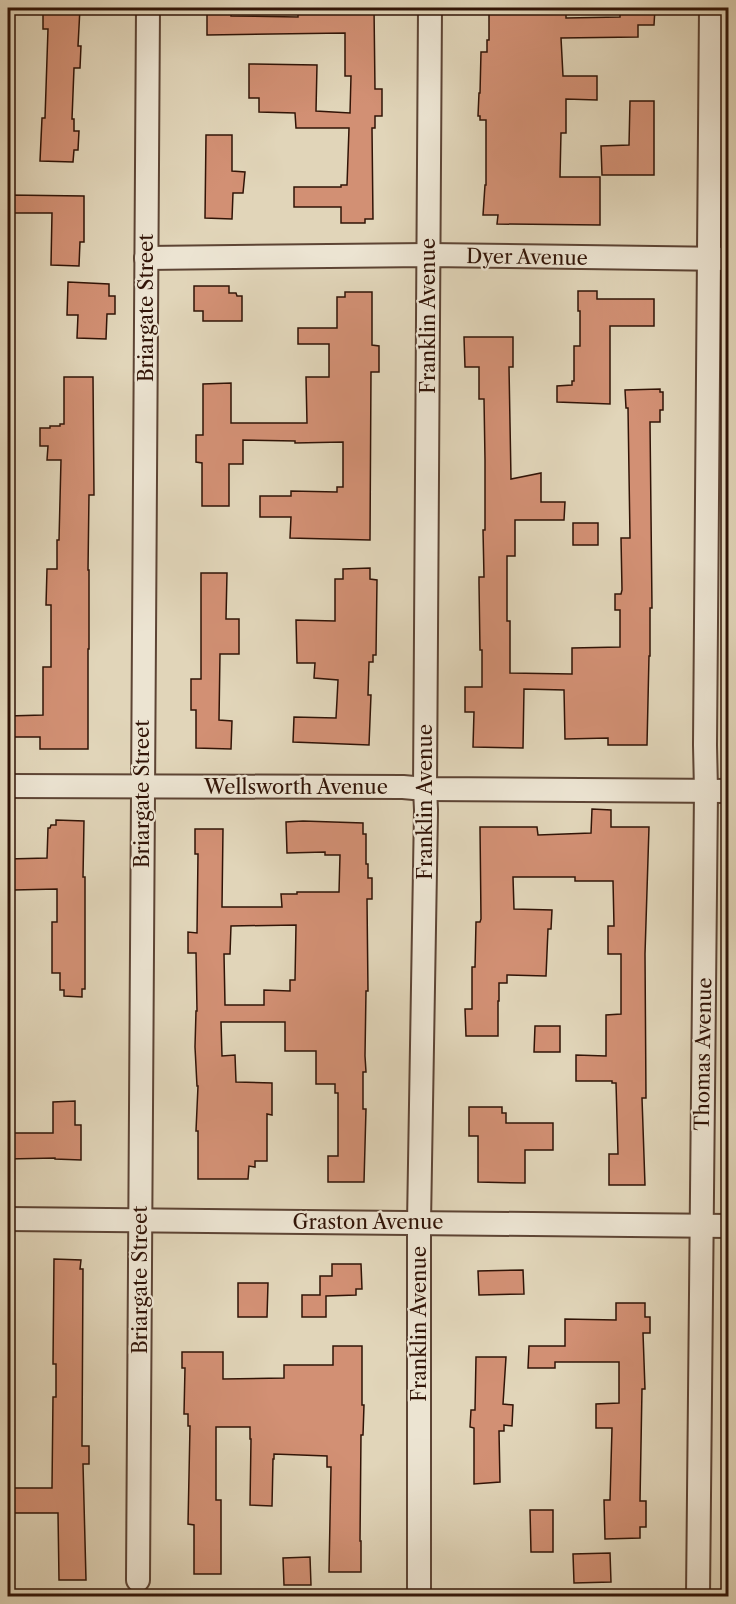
<svg xmlns="http://www.w3.org/2000/svg" width="736" height="1604" font-family="'Libre Caslon Text',serif">
	<rect width="100%" height="100%" fill="#e1d5b9"/>
	<filter id="stains"><feTurbulence type="fractalNoise" baseFrequency=".00333" numOctaves="4"/><feColorMatrix values="0 0 0 0 .2 0 0 0 0 .09 0 0 0 0 .02 0 0 0 .5 -.17"/></filter>
	<radialGradient id="worn" r=".72"><stop offset=".6" stop-color="#630" stop-opacity="0"/><stop offset="1" stop-color="#630" stop-opacity=".3"/></radialGradient>
	<g fill="#d29074" stroke="#311407" stroke-width="1.5" fill-rule="evenodd">
		<polygon points="43,8 80,8 78,46 81,46 80,68 74,68 72,119 74,119 74,131 79,131 78,150 74,150 73,162 40,161 42,118 45,118 48,29 43,29"/>
		<polygon points="207,8 231,8 231,16 298,17 298,10 374,8 375,89 382,89 382,116 375,116 375,128 372,128 373,219 365,219 365,223 341,223 341,207 294,207 294,187 341,187 341,185 347,185 349,128 296,128 295,113 259,112 259,98 249,98 249,64 317,65 316,111 350,113 351,76 345,76 345,33 207,35"/>
		<polygon points="489,8 514,8 514,13 566,12 566,18 620,17 620,8 655,8 654,25 638,25 638,37 561,38 563,76 597,76 597,100 566,99 566,133 561,133 560,177 600,177 600,225 497,224 498,215 483,215 485,185 486,185 486,120 480,120 480,116 478,116 479,93 480,93 481,52 487,52 487,40 489,40"/>
		<polygon points="630,101 654,101 654,175 602,175 601,146 629,145"/>
		<polygon points="206,135 232,135 232,171 245,172 243,193 233,193 232,219 205,218"/>
		<polygon points="8,195 84,196 84,242 80,242 79,266 51,265 52,213 8,213"/>
		<polygon points="68,282 109,284 109,296 115,296 115,314 107,314 106,339 77,338 78,315 67,315"/>
		<polygon points="194,286 229,286 229,293 236,293 237,296 242,296 242,321 203,321 203,311 194,311"/>
		<polygon points="578,291 597,291 597,299 654,299 654,326 610,326 610,404 557,402 557,386 572,385 572,381 574,381 574,346 580,346 580,311 578,311"/>
		<polygon points="345,292 372,292 372,345 379,346 379,372 371,372 370,540 290,538 291,517 260,517 260,496 291,496 291,491 337,492 337,487 343,487 343,442 295,443 295,441 243,440 243,464 229,464 229,506 202,506 202,463 196,462 196,435 203,435 203,384 231,383 231,423 307,423 306,377 329,377 329,344 298,344 298,328 337,328 337,297 345,297"/>
		<polygon points="464,337 513,337 513,367 509,367 511,479 541,473 541,502 565,502 564,520 515,520 515,556 507,556 507,621 510,621 510,673 572,674 572,648 620,647 620,610 615,610 615,594 621,594 622,590 621,538 630,538 628,408 626,408 625,390 660,389 660,392 663,392 663,410 660,410 660,422 650,422 652,608 650,608 650,656 649,656 647,745 608,745 608,738 565,739 564,690 524,689 523,748 473,747 474,712 465,712 465,687 482,687 482,650 480,650 479,583 479,577 484,577 483,530 485,530 485,460 484,399 479,399 479,367 465,367"/>
		<polygon points="64,377 93,377 94,495 89,495 88,570 89,570 89,649 88,649 88,749 40,749 40,737 8,737 8,716 43,715 43,667 51,667 51,605 46,605 47,569 57,569 57,540 59,540 61,460 47,460 48,446 40,446 40,428 50,428 50,426 60,426 60,424 64,424"/>
		<rect x="573" y="523" width="25" height="22"/>
		<polygon points="370,568 370,579 377,580 376,655 373,655 373,662 369,662 368,695 371,695 369,745 293,742 294,717 336,718 337,700 338,680 314,678 315,663 297,663 296,620 335,621 335,579 343,579 343,569"/>
		<polygon points="201,573 227,573 226,619 239,619 239,654 220,654 219,720 232,721 231,749 196,748 196,710 191,710 191,679 201,679"/>
		<polygon points="592,809 611,810 611,827 649,827 645,954 646,1098 642,1098 645,1185 609,1185 609,1154 618,1154 616,1083 612,1083 612,1081 576,1081 576,1055 606,1056 606,1015 621,1014 621,954 608,954 608,926 614,926 613,881 575,881 575,877 513,877 514,909 552,910 551,929 548,929 546,976 507,975 507,983 499,983 499,1001 498,1001 498,1036 466,1036 465,1009 472,1009 472,967 475,967 476,922 480,922 481,919 480,827 537,827 538,835 591,833"/>
		<polygon points="56,820 84,821 83,877 85,877 85,989 82,989 82,997 64,996 64,990 60,990 60,973 52,973 52,922 57,922 57,889 14,890 14,878 9,879 8,859 47,858 48,828 50,828 51,825 56,825"/>
		<path d="M303 821 363 823V834H366V864H368V878H372V899H367L368 991H366L365 1056 366 1072H363V1109H366L364 1182H328V1156H338V1093H335V1084H316V1051H285V1022H221L222 1056 235 1055 236 1082 272 1083V1115L267 1114V1161H255V1167L249 1166 248 1179H198V1131H196L198 1086H197L195 1047 196 1011H197L196 953H188V932L197 933 198 854H195V829H223L222 907H282L281 894H297V892H339L340 855H325V852L287 853 286 822ZM296 925 295 980H290V991L264 990V1005H225L224 954H230L231 926Z"/>
		<polygon points="535,1026 560,1026 560,1052 534,1052"/>
		<polygon points="75,1101 75,1125 81,1125 81,1160 55,1159 55,1158 8,1159 8,1133 53,1133 53,1102"/>
		<polygon points="469,1107 502,1107 502,1113 506,1113 506,1123 553,1123 553,1150 525,1150 525,1183 478,1182 478,1136 469,1136"/>
		<polygon points="54,1259 81,1260 80,1269 83,1269 82,1446 89,1446 89,1464 83,1464 86,1580 59,1580 58,1513 8,1513 8,1488 52,1488 53,1397 56,1397 56,1364 53,1364"/>
		<polygon points="332,1264 361,1264 362,1289 356,1289 356,1295 326,1296 326,1317 302,1317 302,1295 320,1295 320,1276 332,1276"/>
		<polygon points="523,1270 524,1294 479,1295 478,1271"/>
		<polygon points="238,1283 268,1283 267,1317 238,1317"/>
		<polygon points="616,1303 645,1303 645,1317 650,1317 650,1333 643,1333 645,1389 642,1389 640,1501 646,1501 646,1527 640,1527 640,1538 605,1539 604,1500 610,1500 612,1428 596,1428 596,1404 619,1403 619,1362 555,1362 555,1368 528,1368 529,1346 565,1346 565,1319 616,1320"/>
		<polygon points="333,1346 362,1346 362,1405 364,1405 363,1435 361,1435 360,1541 361,1541 361,1572 329,1572 331,1467 327,1467 327,1456 274,1454 274,1459 273,1459 272,1506 250,1505 251,1439 250,1439 250,1427 216,1427 216,1500 221,1500 221,1574 194,1574 194,1525 188,1524 190,1426 188,1426 188,1414 184,1414 185,1368 182,1368 182,1352 223,1352 223,1379 284,1378 284,1365 333,1365"/>
		<polygon points="476,1357 506,1357 503,1404 513,1405 512,1426 504,1425 504,1431 499,1431 500,1482 474,1484 474,1428 470,1427 471,1410 475,1410"/>
		<polygon points="530,1510 553,1510 553,1552 531,1552"/>
		<polygon points="610,1553 611,1582 574,1583 573,1554"/>
		<polygon points="310,1557 311,1585 284,1585 283,1558"/>
	</g>
	<g fill="none" stroke-linecap="round" stroke-linejoin="round">
		<defs>
			<g id="minor">
				<polyline points="146,258 428,255 728,259"/>
				<polyline points="8,786 403,787 425,789 728,791"/>
				<polyline points="8,1219 728,1226"/>
				<polyline points="138,1580 148,8"/>
				<polyline points="419,1596 419,1223 426,810 425,789 430,8"/>
				<polyline points="698,1596 706,791 705,745 711,8"/>
			</g>
		</defs>
		<use href="#minor" stroke="#5d4434" stroke-width="26"/>
		<use href="#minor" stroke="#ece4d2" stroke-width="22"/>
	</g>
	<g text-anchor="middle" dominant-baseline="central" stroke-width="4.5" stroke-linejoin="round" paint-order="stroke">
		<g font-size="20" fill="#311407" stroke="#ece4d2">
			<text transform="translate(527 257) rotate(1)">Dyer Avenue</text>
			<text transform="translate(146 308) rotate(-90)">Briargate Street</text>
			<text transform="translate(428 316) rotate(-90)">Franklin Avenue</text>
			<text x="296" y="787">Wellsworth Avenue</text>
			<text transform="translate(142 794) rotate(-90)">Briargate Street</text>
			<text transform="translate(425 802) rotate(-90)">Franklin Avenue</text>
			<text transform="translate(703 1054) rotate(-89)">Thomas Avenue</text>
			<text x="368" y="1222">Graston Avenue</text>
			<text transform="translate(140 1280) rotate(-90)">Briargate Street</text>
			<text transform="translate(419 1324) rotate(-90)">Franklin Avenue</text>
		</g>
	</g>
	<rect width="736" height="1604" fill="none" stroke="#e1d5b9" stroke-width="30"/>
	<rect x="9" y="9" width="718" height="1586" fill="none" stroke="#311407" stroke-width="3"/>
	<rect x="15" y="15" width="706" height="1574" fill="none" stroke="#311407" stroke-width="1.5"/>
	<rect width="100%" height="100%" filter="url(#stains)"/>
	<rect width="100%" height="100%" fill="url(#worn)"/>
</svg>
